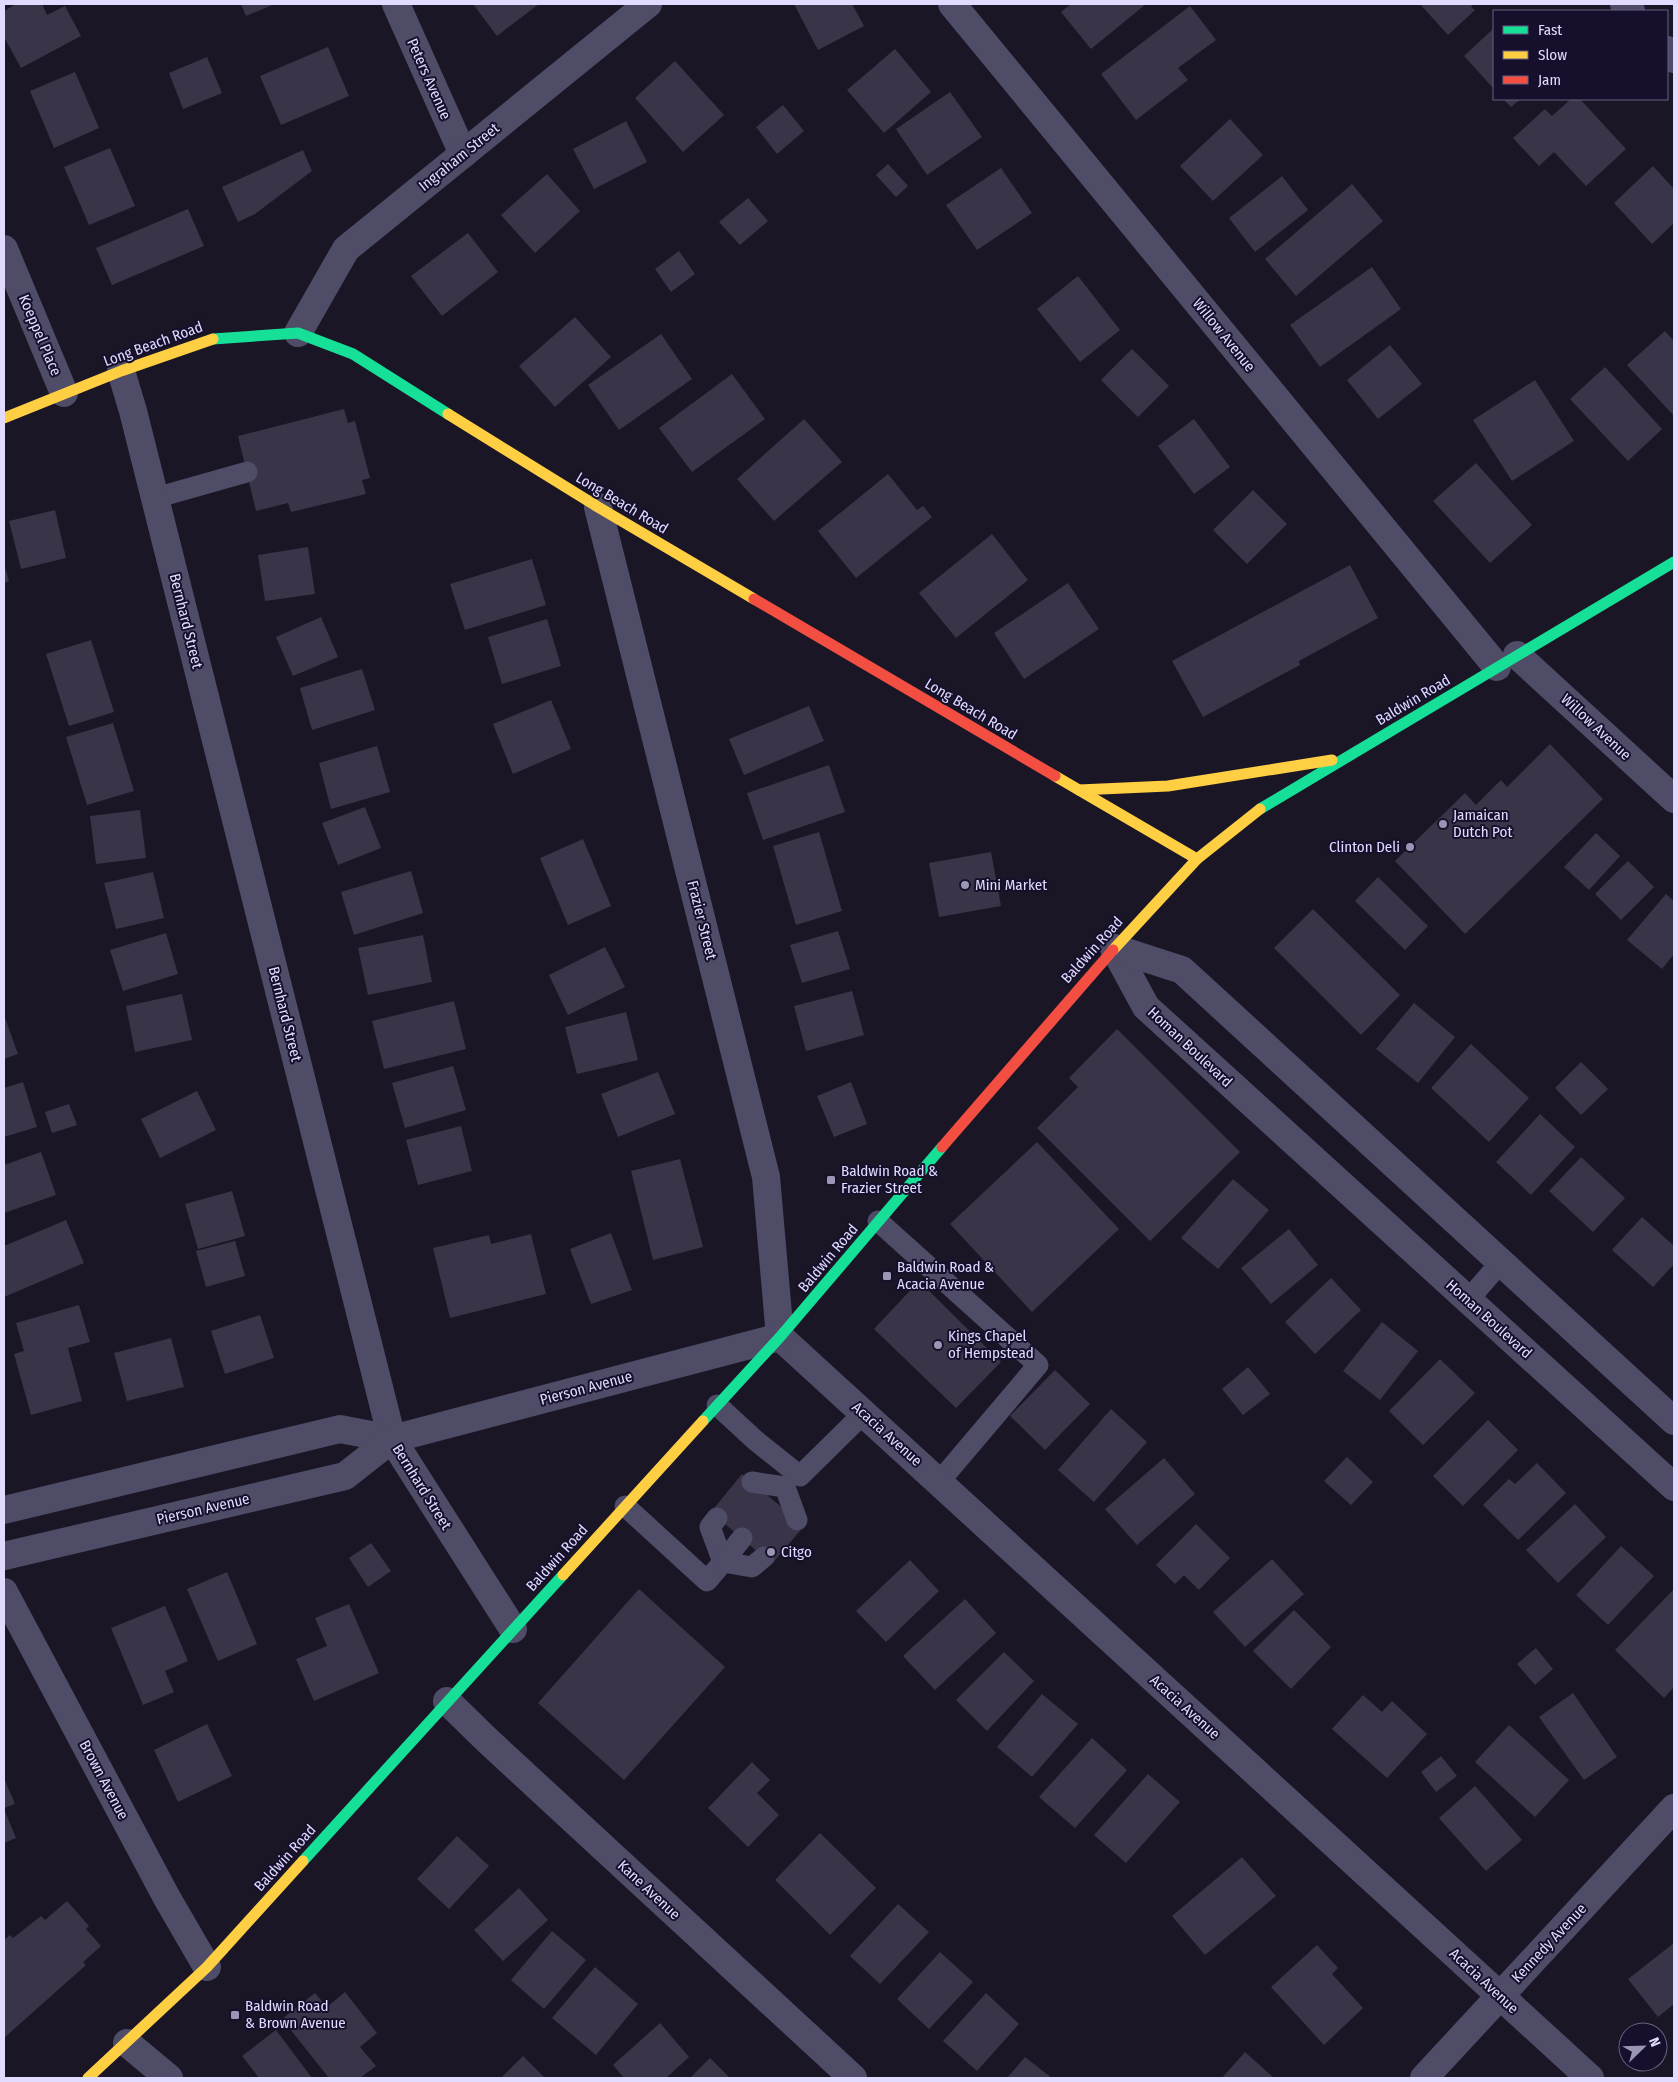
<svg xmlns="http://www.w3.org/2000/svg" width="1678" height="2082" font-family="'Fira Sans Condensed',sans-serif">
	<rect width="100%" height="100%" fill="#1a1626"/>
	<g fill="#393447">
		<polygon points="16,4 42,4 47,15 65,6 81,36 21,68 4,37 4,11"/>
		<polygon points="241,4 275,4 246,16"/>
		<polygon points="473,4 539,4 497,36"/>
		<polygon points="794,4 852,4 864,26 818,50"/>
		<polygon points="1071,4 1146,4 1091,49 1061,12"/>
		<polygon points="1420,4 1474,4 1471,7 1475,10 1448,35"/>
		<polygon points="1190,6 1216,40 1178,68 1188,80 1136,120 1101,74"/>
		<polygon points="1494,28 1494,89 1464,56"/>
		<polygon points="328,47 349,96 281,125 260,76"/>
		<polygon points="895,49 931,92 884,133 847,90"/>
		<polygon points="207,57 222,93 183,109 169,73"/>
		<polygon points="675,61 724,115 683,152 635,98"/>
		<polygon points="75,72 99,128 54,148 30,91"/>
		<polygon points="950,92 982,137 927,175 896,129"/>
		<polygon points="1503,99 1521,99 1511,107"/>
		<polygon points="1571,99 1580,99 1626,149 1586,186 1554,152 1539,166 1513,138 1545,109 1552,116"/>
		<polygon points="783,105 804,131 777,154 756,127"/>
		<polygon points="1230,119 1263,155 1213,201 1180,166"/>
		<polygon points="626,121 647,162 594,189 573,149"/>
		<polygon points="110,148 135,206 89,225 64,167"/>
		<polygon points="303,150 312,171 255,214 238,222 222,187"/>
		<polygon points="888,164 908,186 896,197 876,175"/>
		<polygon points="1653,166 1674,189 1674,223 1652,244 1614,203"/>
		<polygon points="1001,168 1032,213 977,250 946,205"/>
		<polygon points="547,174 580,211 535,253 501,215"/>
		<polygon points="1282,176 1308,210 1255,252 1229,218"/>
		<polygon points="1352,184 1383,221 1296,296 1265,259"/>
		<polygon points="748,198 768,221 740,245 719,222"/>
		<polygon points="188,209 204,246 112,285 96,248"/>
		<polygon points="468,233 498,272 442,316 411,276"/>
		<polygon points="679,251 695,274 671,292 655,269"/>
		<polygon points="1372,267 1401,309 1320,367 1290,325"/>
		<polygon points="1078,276 1120,330 1080,362 1037,309"/>
		<polygon points="575,317 611,357 555,407 519,366"/>
		<polygon points="1665,331 1674,341 1674,416 1627,365"/>
		<polygon points="661,334 692,379 619,430 588,385"/>
		<polygon points="1390,345 1422,384 1378,419 1347,380"/>
		<polygon points="1132,349 1169,386 1138,417 1101,380"/>
		<polygon points="1605,367 1662,429 1628,461 1570,399"/>
		<polygon points="732,374 765,419 692,472 659,428"/>
		<polygon points="1535,380 1574,441 1512,481 1473,420"/>
		<polygon points="344,409 348,423 355,421 370,478 362,480 366,494 291,512 288,503 256,511 238,436"/>
		<polygon points="804,419 842,462 774,521 737,479"/>
		<polygon points="1194,419 1230,467 1194,494 1158,446"/>
		<polygon points="1476,463 1532,525 1490,563 1433,501"/>
		<polygon points="888,474 917,510 923,506 932,517 856,578 818,531"/>
		<polygon points="1253,490 1287,524 1247,564 1213,530"/>
		<polygon points="55,510 66,558 21,569 9,521"/>
		<polygon points="992,534 1028,580 956,638 919,593"/>
		<polygon points="308,547 315,594 265,601 258,555"/>
		<polygon points="532,559 546,605 465,630 450,584"/>
		<polygon points="4,564 9,581 4,583"/>
		<polygon points="1350,565 1378,618 1299,661 1300,665 1203,717 1172,661"/>
		<polygon points="1068,583 1099,629 1024,679 994,633"/>
		<polygon points="321,617 338,657 293,676 276,637"/>
		<polygon points="547,619 561,666 502,684 488,637"/>
		<polygon points="91,640 114,712 69,726 46,654"/>
		<polygon points="362,669 375,710 312,730 300,688"/>
		<polygon points="551,700 571,749 513,774 493,724"/>
		<polygon points="809,706 824,741 744,775 729,739"/>
		<polygon points="113,723 134,791 87,805 66,737"/>
		<polygon points="1550,744 1603,799 1465,934 1395,861 1465,793 1476,805 1501,780 1507,787"/>
		<polygon points="377,746 390,792 331,809 319,763"/>
		<polygon points="829,765 845,812 763,840 747,793"/>
		<polygon points="365,807 381,848 338,865 322,823"/>
		<polygon points="140,810 146,858 96,864 90,816"/>
		<polygon points="819,832 842,911 796,925 773,846"/>
		<polygon points="1596,833 1620,856 1589,890 1564,867"/>
		<polygon points="583,839 611,906 568,925 540,858"/>
		<polygon points="991,852 1001,906 939,917 929,863"/>
		<polygon points="1628,861 1654,887 1621,920 1595,894"/>
		<polygon points="411,871 423,913 354,935 341,892"/>
		<polygon points="153,872 164,918 116,929 104,883"/>
		<polygon points="1378,877 1428,926 1405,950 1355,901"/>
		<polygon points="1666,894 1674,901 1674,954 1662,969 1627,940"/>
		<polygon points="1313,909 1400,995 1361,1035 1274,948"/>
		<polygon points="838,931 850,969 802,983 790,945"/>
		<polygon points="166,933 178,974 123,991 110,950"/>
		<polygon points="423,935 432,982 368,995 358,948"/>
		<polygon points="605,947 625,987 568,1015 549,975"/>
		<polygon points="852,991 864,1035 806,1051 794,1006"/>
		<polygon points="182,994 192,1040 135,1052 126,1006"/>
		<polygon points="454,1001 466,1049 384,1069 372,1021"/>
		<polygon points="1414,1003 1455,1037 1418,1083 1376,1049"/>
		<polygon points="626,1012 638,1060 577,1074 565,1027"/>
		<polygon points="4,1015 18,1054 4,1059"/>
		<polygon points="1117,1029 1240,1152 1150,1241 1037,1128 1078,1087 1069,1078"/>
		<polygon points="1471,1044 1529,1098 1489,1142 1431,1088"/>
		<polygon points="1581,1062 1608,1089 1581,1115 1555,1088"/>
		<polygon points="453,1066 466,1110 405,1128 392,1083"/>
		<polygon points="658,1072 675,1114 618,1137 601,1094"/>
		<polygon points="23,1082 37,1127 4,1137 4,1088"/>
		<polygon points="851,1082 867,1124 834,1137 817,1096"/>
		<polygon points="197,1091 216,1130 160,1158 141,1119"/>
		<polygon points="69,1104 77,1125 52,1133 45,1112"/>
		<polygon points="1540,1114 1575,1147 1531,1195 1496,1162"/>
		<polygon points="461,1126 472,1171 418,1185 406,1140"/>
		<polygon points="1037,1142 1119,1229 1032,1312 950,1224"/>
		<polygon points="41,1152 56,1195 4,1213 4,1165"/>
		<polygon points="1581,1157 1625,1198 1593,1232 1549,1191"/>
		<polygon points="680,1159 703,1247 653,1260 631,1171"/>
		<polygon points="1233,1179 1269,1210 1218,1269 1181,1238"/>
		<polygon points="232,1191 245,1236 198,1249 185,1204"/>
		<polygon points="1642,1217 1674,1246 1674,1264 1653,1287 1612,1250"/>
		<polygon points="66,1220 84,1263 4,1297 4,1246"/>
		<polygon points="1289,1229 1318,1265 1271,1304 1241,1268"/>
		<polygon points="611,1233 632,1290 591,1304 570,1249"/>
		<polygon points="531,1234 546,1294 450,1318 433,1248 489,1235 491,1244"/>
		<polygon points="235,1241 245,1276 206,1287 196,1251"/>
		<polygon points="1331,1278 1361,1310 1315,1354 1285,1322"/>
		<polygon points="919,1281 1001,1362 956,1408 874,1329"/>
		<polygon points="79,1305 90,1342 68,1348 82,1401 31,1415 14,1354 24,1351 16,1323"/>
		<polygon points="260,1315 274,1358 225,1374 211,1331"/>
		<polygon points="1382,1322 1418,1351 1380,1400 1343,1371"/>
		<polygon points="171,1338 184,1387 127,1401 114,1353"/>
		<polygon points="1440,1359 1475,1393 1423,1445 1389,1411"/>
		<polygon points="1248,1367 1270,1394 1243,1415 1222,1389"/>
		<polygon points="1055,1370 1090,1404 1045,1450 1010,1416"/>
		<polygon points="1111,1409 1147,1442 1094,1502 1058,1470"/>
		<polygon points="1488,1420 1518,1450 1463,1506 1433,1476"/>
		<polygon points="1347,1457 1373,1482 1351,1505 1324,1481"/>
		<polygon points="1164,1458 1195,1494 1137,1545 1105,1509"/>
		<polygon points="1537,1463 1566,1493 1518,1540 1483,1505 1509,1479 1515,1484"/>
		<polygon points="742,1474 804,1526 772,1564 711,1512"/>
		<polygon points="1575,1504 1606,1537 1558,1583 1526,1550"/>
		<polygon points="1196,1524 1230,1558 1199,1590 1184,1575 1175,1584 1156,1565"/>
		<polygon points="371,1543 391,1571 368,1587 349,1558"/>
		<polygon points="1621,1546 1654,1576 1608,1625 1576,1595"/>
		<polygon points="1272,1559 1304,1594 1245,1647 1213,1612"/>
		<polygon points="910,1560 939,1591 886,1642 856,1611"/>
		<polygon points="227,1572 257,1644 218,1661 187,1589"/>
		<polygon points="639,1589 725,1667 624,1780 538,1703"/>
		<polygon points="1674,1589 1674,1687 1664,1698 1615,1650"/>
		<polygon points="965,1599 996,1633 935,1690 903,1656"/>
		<polygon points="349,1604 379,1673 314,1701 296,1659 327,1646 315,1618"/>
		<polygon points="165,1606 188,1661 165,1671 174,1692 143,1705 111,1628"/>
		<polygon points="1294,1610 1331,1647 1291,1689 1253,1651"/>
		<polygon points="1536,1648 1553,1669 1535,1685 1517,1664"/>
		<polygon points="1004,1652 1034,1681 987,1731 956,1700"/>
		<polygon points="1573,1693 1617,1757 1584,1780 1539,1717"/>
		<polygon points="1042,1694 1078,1724 1032,1777 997,1747"/>
		<polygon points="1363,1695 1382,1712 1392,1701 1427,1734 1387,1778 1332,1729"/>
		<polygon points="207,1724 232,1776 178,1802 154,1750"/>
		<polygon points="1509,1725 1569,1780 1535,1817 1475,1762"/>
		<polygon points="1092,1738 1127,1770 1075,1828 1039,1797"/>
		<polygon points="1441,1756 1457,1776 1436,1792 1421,1772"/>
		<polygon points="752,1762 770,1780 757,1793 779,1815 748,1847 708,1808"/>
		<polygon points="1148,1774 1180,1802 1126,1863 1094,1835"/>
		<polygon points="4,1778 15,1804 4,1808"/>
		<polygon points="1475,1786 1522,1840 1486,1871 1439,1818"/>
		<polygon points="4,1809 16,1838 4,1843"/>
		<polygon points="820,1833 876,1888 830,1935 775,1880"/>
		<polygon points="457,1836 489,1866 449,1909 417,1879"/>
		<polygon points="1242,1857 1276,1896 1205,1955 1172,1916"/>
		<polygon points="519,1888 548,1920 503,1961 474,1930"/>
		<polygon points="67,1901 89,1926 86,1929 101,1946 83,1962 86,1965 4,2038 4,1940 10,1935 13,1938 41,1916 45,1920"/>
		<polygon points="898,1904 929,1932 880,1984 850,1956"/>
		<polygon points="552,1931 586,1960 544,2009 511,1980"/>
		<polygon points="1674,1943 1674,2004 1658,2017 1628,1979"/>
		<polygon points="1317,1945 1338,1968 1332,1974 1363,2008 1324,2045 1271,1987"/>
		<polygon points="940,1952 973,1982 929,2029 897,1999"/>
		<polygon points="595,1967 638,2004 596,2055 552,2018"/>
		<polygon points="345,1992 377,2033 360,2047 376,2066 360,2078 329,2078 282,2019 315,1993 327,2007"/>
		<polygon points="986,1993 1019,2024 977,2071 943,2041"/>
		<polygon points="660,2023 689,2057 666,2078 624,2078 613,2065"/>
		<polygon points="276,2030 312,2078 259,2078 242,2056"/>
		<polygon points="1245,2052 1274,2078 1222,2078"/>
		<polygon points="523,2056 545,2078 501,2078"/>
		<polygon points="1025,2057 1052,2078 1007,2078"/>
		<polygon points="710,2058 730,2078 690,2078"/>
	</g>
	<g fill="none" stroke-linecap="round" stroke-linejoin="round">
		<g stroke="#4e4c66" stroke-width="21">
			<polyline points="155,498 247,472"/>
			<polyline points="878,1221 1038,1365 939,1482"/>
			<polyline points="1468,1300 1501,1262"/>
			<polyline points="717,1405 755,1440 800,1476 864,1413"/>
			<polyline points="752,1482 785,1487 797,1520"/>
			<polyline points="625,1506 707,1581 723,1562 710,1527 717,1518"/>
			<polyline points="742,1538 723,1562 752,1567 764,1557"/>
		</g>
		<g stroke="#4e4c66" stroke-width="28">
			<polyline points="396,4 463,154"/>
			<polyline points="952,4 1497,667"/>
			<polyline points="1624,4 1631,11"/>
			<polyline points="1667,50 1674,59"/>
			<polyline points="4,249 64,393"/>
			<polyline points="298,333 346,249 648,4"/>
			<polyline points="121,371 133,411 392,1439 513,1629"/>
			<polyline points="598,507 766,1177 780,1337"/>
			<polyline points="1517,655 1674,799"/>
			<polyline points="1114,948 1146,1007 1674,1487"/>
			<polyline points="1114,948 1182,970 1674,1421"/>
			<polyline points="780,1337 1590,2078"/>
			<polyline points="4,1510 340,1429 392,1439"/>
			<polyline points="4,1556 345,1476 392,1439 780,1337"/>
			<polyline points="4,1592 167,1898 207,1967"/>
			<polyline points="447,1701 488,1741 853,2078"/>
			<polyline points="127,2043 169,2078"/>
			<polyline points="1424,2078 1674,1808"/>
		</g>
		<g stroke="#16e098" stroke-width="11">
			<polyline points="213,339 298,333 353,354 448,414"/>
			<polyline points="1260,809 1674,562"/>
			<polyline points="703,1421 780,1337 942,1147"/>
			<polyline points="303,1861 563,1575"/>
		</g>
		<g stroke="#ffcf43" stroke-width="11">
			<polyline points="448,414 598,507 754,599"/>
			<polyline points="4,418 121,371 213,339"/>
			<polyline points="1055,776 1197,859"/>
			<polyline points="1079,790 1168,786 1332,760"/>
			<polyline points="1113,950 1197,859 1260,809"/>
			<polyline points="563,1575 703,1421"/>
			<polyline points="88,2078 207,1967 303,1861"/>
		</g>
		<g stroke="#f24e42" stroke-width="11">
			<polyline points="754,599 1055,776"/>
			<polyline points="942,1147 1113,950"/>
		</g>
	</g>
	<g fill="#9b96b3" stroke="#16102c" stroke-width="2">
		<circle cx="1443" cy="824" r="5"/>
		<circle cx="1410" cy="847" r="5"/>
		<circle cx="965" cy="885" r="5"/>
		<rect x="826" y="1175" width="10" height="10" rx="2.5"/>
		<rect x="882" y="1271" width="10" height="10" rx="2.5"/>
		<circle cx="938" cy="1345" r="5"/>
		<circle cx="771" cy="1552" r="5"/>
		<rect x="230" y="2010" width="10" height="10" rx="2.5"/>
	</g>
	<g text-anchor="middle" dominant-baseline="central" stroke-width="4" stroke-linejoin="round" paint-order="stroke">
		<g font-size="15" fill="#e1dbff" stroke="#16102c">
			<text transform="translate(429 79) rotate(66)">Peters Avenue</text>
			<text transform="translate(459 157) rotate(-39)">Ingraham Street</text>
			<text transform="translate(40 335) rotate(67)">Koeppel Place</text>
			<text transform="translate(1224 335) rotate(51)">Willow Avenue</text>
			<text transform="translate(153 344) rotate(-20)">Long Beach Road</text>
			<text transform="translate(622 503) rotate(31)">Long Beach Road</text>
			<text transform="translate(186 621) rotate(76)">Bernhard Street</text>
			<text transform="translate(1413 700) rotate(-31)">Baldwin Road</text>
			<text transform="translate(971 709) rotate(31)">Long Beach Road</text>
			<text transform="translate(1596 727) rotate(43)">Willow Avenue</text>
			<text transform="translate(702 920) rotate(76)">Frazier Street</text>
			<text transform="translate(1092 950) rotate(-48)">Baldwin Road</text>
			<text transform="translate(285 1014) rotate(76)">Bernhard Street</text>
			<text transform="translate(1190 1047) rotate(43)">Homan Boulevard</text>
			<text transform="translate(828 1258) rotate(-50)">Baldwin Road</text>
			<text transform="translate(1489 1319) rotate(42)">Homan Boulevard</text>
			<text transform="translate(586 1388) rotate(-15)">Pierson Avenue</text>
			<text transform="translate(887 1434) rotate(42)">Acacia Avenue</text>
			<text transform="translate(422 1487) rotate(58)">Bernhard Street</text>
			<text transform="translate(203 1509) rotate(-13)">Pierson Avenue</text>
			<text transform="translate(557 1558) rotate(-48)">Baldwin Road</text>
			<text transform="translate(1185 1707) rotate(42)">Acacia Avenue</text>
			<text transform="translate(104 1780) rotate(62)">Brown Avenue</text>
			<text transform="translate(285 1858) rotate(-48)">Baldwin Road</text>
			<text transform="translate(649 1890) rotate(43)">Kane Avenue</text>
			<text transform="translate(1549 1943) rotate(-47)">Kennedy Avenue</text>
			<text transform="translate(1484 1981) rotate(43)">Acacia Avenue</text>
		</g>
		<g font-size="15" fill="#e1dbff" stroke="#16102c" text-anchor="start">
			<text x="1453" y="815">Jamaican<tspan x="1453" dy="17">Dutch Pot</tspan></text>
			<text x="1400" y="847" text-anchor="end">Clinton Deli</text>
			<text x="975" y="885">Mini Market</text>
			<text x="841" y="1171">Baldwin Road &amp;<tspan x="841" dy="17">Frazier Street</tspan></text>
			<text x="897" y="1267">Baldwin Road &amp;<tspan x="897" dy="17">Acacia Avenue</tspan></text>
			<text x="948" y="1336">Kings Chapel<tspan x="948" dy="17">of Hempstead</tspan></text>
			<text x="781" y="1552">Citgo</text>
			<text x="245" y="2006">Baldwin Road<tspan x="245" dy="17">&amp; Brown Avenue</tspan></text>
		</g>
	</g>
	<rect width="1678" height="2082" fill="none" stroke="#e1dbff" stroke-width="10"/>
	<rect x="1493" y="10" width="175" height="90" fill="#16102c" stroke="#676180"/>
	<rect x="1503" y="26" width="25" height="8" fill="#16e098" stroke="#676180"/>
	<text x="1538" y="35" font-size="15" fill="#e1dbff">Fast</text>
	<rect x="1503" y="51" width="25" height="8" fill="#ffcf43" stroke="#676180"/>
	<text x="1538" y="60" font-size="15" fill="#e1dbff">Slow</text>
	<rect x="1503" y="76" width="25" height="8" fill="#f24e42" stroke="#676180"/>
	<text x="1538" y="85" font-size="15" fill="#e1dbff">Jam</text>
	<g transform="translate(1643 2047) rotate(67)"><circle r="24" fill="#16102c" stroke="#676180"/>
	<path d="M0-4L9 19L0 12L-9 19Z" fill="#9b96b3"/>
	<text y="-8" font-size="14" font-weight="bold" text-anchor="middle" fill="#e1dbff">N</text>
	</g>
</svg>
